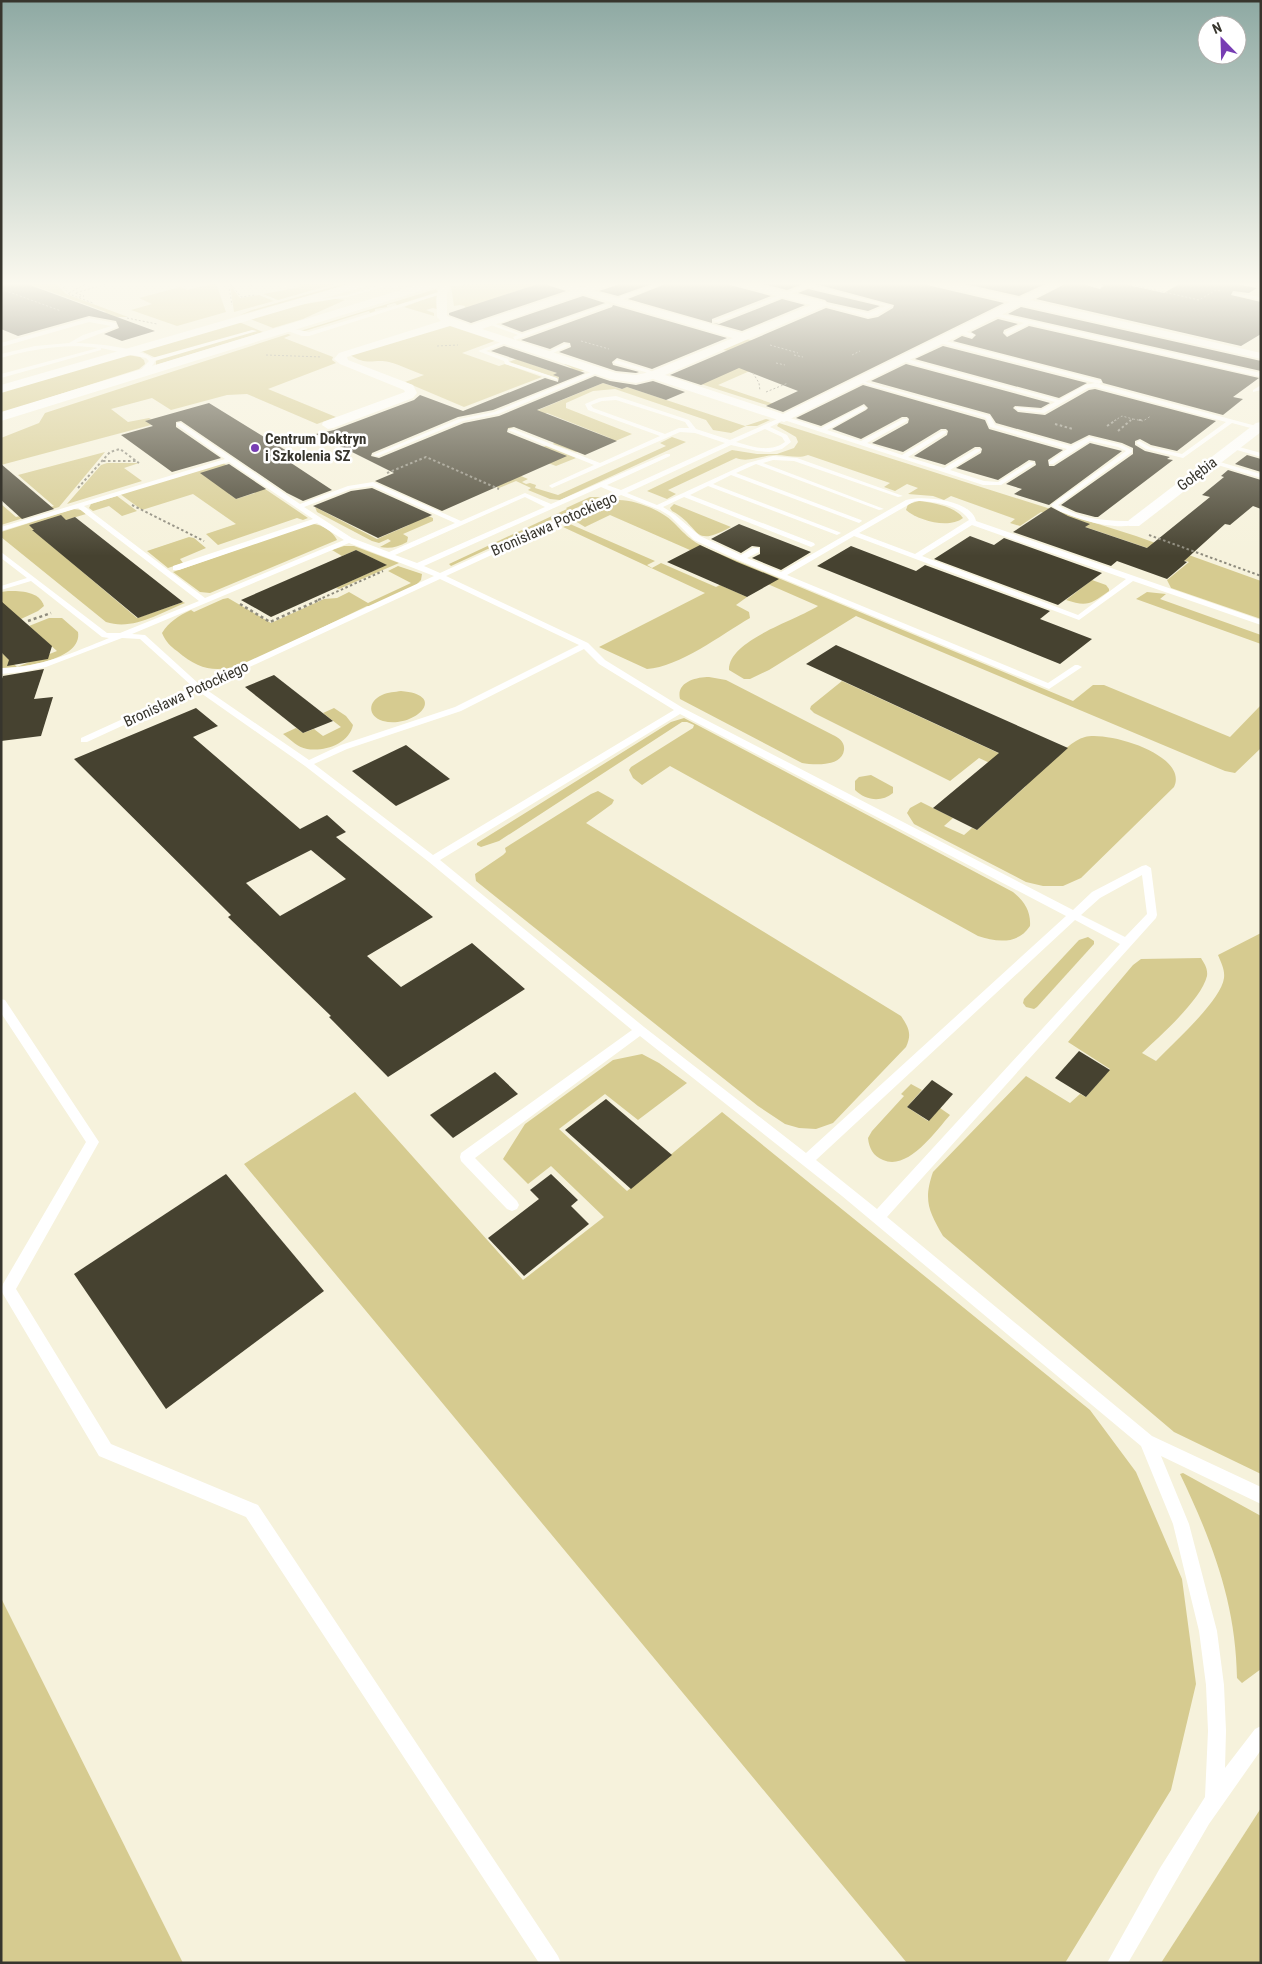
<svg xmlns="http://www.w3.org/2000/svg" width="1262" height="1964" font-family="'Roboto Condensed',sans-serif">
	<rect width="100%" height="100%" fill="#f6f2dc"/>
	<g fill="#d6cb90">
		<polygon points="21,281 54,281 66,294 128,317 94,317 106,312"/>
		<polygon points="295,281 339,281 342,282 278,300 263,294 301,287"/>
		<polygon points="353,281 360,281 240,315 252,310"/>
		<polygon points="533,281 529,283 554,290 551,291 532,286 464,309 465,306 460,305 454,306 451,286"/>
		<polygon points="216,283 226,312 177,326 131,310 152,304 139,298 180,287 187,290"/>
		<polygon points="230,285 240,298 259,295 274,301 234,312"/>
		<polygon points="436,289 438,292 397,305 395,303 387,305 387,307 375,309 375,311 370,313 369,311 305,331 300,331"/>
		<polygon points="440,293 440,310 433,308 426,310 434,313 434,316 404,307"/>
		<polygon points="335,299 345,300 303,319 273,328 250,319 294,306"/>
		<polygon points="239,322 263,332 156,365 156,358 141,351"/>
		<path d="M450 325 497 340 462 353 499 366 505 364 542 377 464 407 405 382 424 375C412 371 401 365 389 362 374 358 369 367 350 355Z"/>
		<polygon points="288,334 291,335 284,338 333,357 332,360 336,363 268,389 336,417 317,424 247,394 227,395 171,410 152,398 111,409 128,422 149,418 151,419 146,421 151,425 1,465 1,438 39,423 45,413"/>
		<polygon points="746,339 793,352 718,385 777,405 779,409 679,377 731,352 721,349"/>
		<polygon points="127,355 140,357 144,360 145,364 139,369 1,413 1,392"/>
		<polygon points="516,359 557,373 572,368 564,364 568,363 587,369 562,380 509,362"/>
		<polygon points="603,383 621,389 627,387 745,426 766,419 770,420 757,426 746,426 731,433 713,430 706,420 615,389 593,391 566,403 566,408 632,434 592,451 585,449 576,452 553,444 555,442 610,438 547,413 493,435 531,450 546,446 576,458 556,466 481,438 456,448 528,479 522,482 526,484 530,483 536,485 535,488 558,495 666,446 660,443 672,437 686,442 560,500 550,499 528,490 531,488 516,481 499,488 423,454 507,423"/>
		<path d="M779 423 1136 536 1261 581V619L1171 588 1167 580 1189 562 1041 512 1020 526 1010 523 1015 519 951 496 944 500 933 496 908 494 918 488 907 484 895 491 884 487 890 483 808 455C798 459 788 455 776 455 762 455 749 463 736 458L668 490 676 494 667 499 647 491 732 450 757 454H777L794 448 798 442 796 437 777 426Z"/>
		<polygon points="105,452 59,507 1,525 1,504 16,517 54,506 18,475"/>
		<polygon points="107,463 139,463 124,468 142,481 67,504 101,465"/>
		<polygon points="223,463 234,469 210,478 232,493 229,494 236,499 255,493 231,476 240,472 308,518 303,520 297,518 218,545 206,534 236,524 193,494 142,510 120,494"/>
		<polygon points="117,496 137,511 122,516 109,506 93,511 89,508 91,504"/>
		<polygon points="590,497 600,497 451,566 449,564 567,509 566,508"/>
		<path d="M619 500C635 500 661 510 673 522 686 535 690 540 706 548L1073 701 1093 685H1104L1230 737 1261 705V748L1235 773 1225 771 856 616 769 670 750 679H744L729 670C728 640 797 620 818 606L610 515 585 527 575 521Z"/>
		<path d="M919 501C932 502 956 507 963 518 949 529 919 521 906 510L908 504Z"/>
		<path d="M674 504 731 527C691 549 702 527 672 511L670 508Z"/>
		<path d="M405 505 433 518V521L403 534 408 537 407 542C398 547 390 549 380 547L391 541 388 539 379 543 372 541 317 512 315 507 377 539 409 525Z"/>
		<path d="M73 509 82 510 86 514 33 530 137 618 183 602 185 603C160 613 133 631 106 622L1 537V532Z"/>
		<path d="M310 524C320 523 333 531 337 540L210 593 200 592 173 572Z"/>
		<path d="M570 524 655 561 647 565 652 568 661 563 716 587 720 585 747 597 736 605 749 612 750 618C721 635 679 667 647 669L599 647 705 593 563 527Z"/>
		<polygon points="189,537 194,538 206,548 180,559 183,563 168,568 147,551"/>
		<polygon points="344,546 354,546 399,563 339,589 336,588 386,565 356,550 342,556 332,550"/>
		<path d="M398 566 422 574 421 580 416 585 372 606H367L244 665C215 672 200 671 177 651 170 646 166 642 162 633 169 622 178 616 191 610L194 612 223 599 228 598 271 623 324 599 337 598 349 592 368 603 411 583 388 571Z"/>
		<path d="M1092 580 1106 585 1109 589V591C1091 604 1087 607 1066 600Z"/>
		<path d="M8 591C21 591 39 591 44 606L38 611 21 619 1 603V592Z"/>
		<polygon points="1147,592 1166,594 1160,599 1261,635 1261,644 1136,599"/>
		<path d="M49 618H62L78 632C83 660 21 668 1 668V652L17 667 57 651 29 626Z"/>
		<path d="M709 677 726 680 833 735C839 738 845 742 844 750 842 767 814 765 802 763L680 699C676 682 696 677 709 677Z"/>
		<path d="M842 681 1040 772C1053 761 1070 741 1085 737 1108 731 1189 755 1174 787L1081 878 1063 886H1043L1026 882 914 824 907 813 910 808 921 802 953 818 944 826 964 835 972 828 977 830 1025 787 1029 781 979 758 950 781 814 713 810 709 811 706Z"/>
		<path d="M401 691C450 695 414 729 383 721 367 716 368 701 382 695 388 692 395 692 401 691Z"/>
		<path d="M334 708 346 716 353 725C349 744 324 752 307 749 297 747 291 740 283 734L296 728 303 733 314 729 323 736 341 727 323 713Z"/>
		<path d="M684 718 1013 892C1024 901 1031 911 1030 926 1018 945 996 942 978 936L670 766 642 785 633 778 629 770 631 767 693 728 694 725 687 722H682L499 841 481 847 477 845V843L671 722Z"/>
		<path d="M871 775 893 787V793C881 803 865 800 855 790V781L859 777Z"/>
		<path d="M598 791 614 800 612 804 586 823 901 1016C909 1028 912 1034 906 1047L833 1123 816 1129 799 1128 785 1124 758 1106 476 881 475 874 503 855 506 852 505 848 591 794Z"/>
		<path d="M1261 933V1474L1174 1432 943 1236C929 1211 923 1201 933 1172L1026 1076 1070 1103 1080 1094 1086 1097 1110 1069 1068 1042 1133 965 1141 959 1201 958C1204 963 1208 968 1207 976 1201 1000 1160 1036 1142 1053L1156 1061C1173 1043 1221 1001 1224 978 1225 969 1221 963 1218 955Z"/>
		<polygon points="1088,937 1094,941 1094,944 1037,1007 1034,1009 1026,1007 1023,1003 1024,999 1079,940"/>
		<polygon points="642,1054 659,1063 687,1083 638,1120 605,1094 559,1129 627,1191 722,1112 1090,1410 1136,1472 1182,1579 1196,1684 1171,1790 1065,1963 907,1963 244,1164 355,1092 523,1280 604,1217 551,1166 528,1184 503,1159 525,1124 613,1060"/>
		<path d="M911 1084 922 1090 907 1107 928 1121 940 1108 950 1115C935 1132 908 1171 883 1160 873 1156 869 1148 868 1138L872 1131 904 1096 901 1094Z"/>
		<path d="M1183 1473 1261 1516V1669L1242 1683 1237 1678C1236 1603 1212 1541 1180 1474Z"/>
		<polygon points="1,1598 183,1963 1,1963"/>
		<polygon points="1261,1808 1261,1963 1161,1963"/>
	</g>
	<g fill="#464230" fill-rule="evenodd">
		<polygon points="1,281 19,281 155,331 122,341 104,334 119,328 116,321 89,316 18,336 1,329"/>
		<polygon points="619,281 660,281 618,296 599,291 617,285"/>
		<polygon points="673,281 727,281 730,285 771,296 712,319 712,323 628,299"/>
		<polygon points="752,281 924,281 927,285 1004,303 783,412 766,406 798,391 739,368 701,385 670,375 826,308 868,319 878,317 893,308 894,305 808,282 787,290"/>
		<polygon points="952,281 1052,281 1019,296"/>
		<polygon points="1071,281 1100,289 1104,285 1090,281 1110,281 1164,293 1184,281 1219,281 1257,288 1249,293 1233,291 1231,295 1261,302 1261,334 1241,346 1036,299"/>
		<polygon points="541,283 566,291 471,323 449,315 449,313"/>
		<polygon points="808,289 880,306 868,311 827,302 825,300 798,293"/>
		<polygon points="583,296 605,303 522,332 501,324"/>
		<polygon points="782,299 805,305 742,331 713,323 719,324"/>
		<polygon points="613,305 727,338 652,369 617,358 612,362 613,365 639,372 636,373 616,371 559,352 571,347 570,343 564,342 550,349 521,340 612,307"/>
		<polygon points="1021,307 1261,361 1261,371 1008,314"/>
		<polygon points="998,319 1018,324 1004,330 1003,333 1007,337 1029,326 1259,378 1233,397 1243,399 1223,415 1103,383 1101,379 953,341 962,336 972,339 976,335 971,332"/>
		<polygon points="504,346 585,373 493,410 458,417 372,453 371,456 379,458 464,423 499,416 595,376 610,381 636,385 653,381 685,392 666,400 627,387 622,389 603,383 537,410 617,441 585,455 514,427 508,428 507,432 567,456 442,511 375,481 394,473 316,434 334,430 414,400 420,395 463,411 545,378 558,382 559,377 553,375 557,373 491,351"/>
		<polygon points="943,346 1087,383 1059,398 915,359"/>
		<polygon points="906,364 1050,403 1041,408 1015,406 1013,408 1018,412 1045,415 1089,390 1095,389 1216,421 1177,451 1151,445 1140,439 1135,441 1135,445 1145,451 1170,457 1167,459 1173,460 1098,517 1095,517 1076,512 1061,505 1133,454 1133,448 1122,443 1089,435 1071,444 996,423 990,414 871,381"/>
		<polygon points="863,385 985,420 989,429 1063,450 1048,460 1049,466 1054,466 1090,443 1122,451 1049,505 1014,494 1022,489 1006,484 1036,465 1035,461 1029,460 998,480 956,468 981,453 982,449 980,447 975,447 945,465 914,456 947,435 948,431 946,429 941,429 903,452 872,443 908,423 909,419 907,417 902,417 861,439 832,429 866,410 868,408 864,404 821,426 796,418"/>
		<polygon points="209,403 295,456 285,459 332,490 303,501 287,493 181,421 176,422 176,427 221,458 172,472 121,435 153,426 145,421"/>
		<polygon points="1247,455 1261,459 1261,472 1235,464"/>
		<polygon points="1,464 54,509 22,519 1,500"/>
		<polygon points="229,464 266,489 236,499 200,473"/>
		<polygon points="1228,470 1261,480 1261,509 1253,506 1230,525 1225,524 1184,561 1187,562 1167,579 1117,561 1111,566 1013,532 1051,507 1068,516 1090,524 1085,527 1147,548 1210,497 1202,495 1224,477 1221,476"/>
		<polygon points="372,488 432,515 378,538 313,506 351,491"/>
		<polygon points="61,515 66,520 75,517 183,602 138,618 32,530 34,530 29,525"/>
		<polygon points="739,524 811,552 781,570 752,558 760,554 760,547 752,546 741,553 711,539"/>
		<polygon points="970,536 994,545 1004,538 1102,573 1058,605 934,559"/>
		<polygon points="700,545 737,562 779,579 747,597 667,562"/>
		<polygon points="851,546 916,571 925,565 1050,611 1040,619 1092,639 1060,664 817,566"/>
		<polygon points="356,550 387,565 271,617 241,600"/>
		<polygon points="1,601 52,646 48,659 7,666 9,660 1,652"/>
		<polygon points="836,645 1068,748 977,830 933,808 999,753 806,664"/>
		<polygon points="44,669 34,699 53,697 41,736 1,741 1,681 3,676"/>
		<polygon points="274,675 333,721 303,733 245,687"/>
		<path d="M196 708 218 726 193 737 300 829 327 815 346 832 336 837 433 917 367 956 401 987 472 943 525 989 388 1077 329 1017 331 1016 228 917 231 915 74 759ZM311 850 346 879 280 916 246 883Z"/>
		<polygon points="406,745 450,779 396,806 352,771"/>
		<polygon points="1079,1051 1110,1070 1086,1097 1055,1078"/>
		<polygon points="495,1072 518,1094 453,1138 430,1115"/>
		<polygon points="932,1080 953,1094 929,1121 907,1107"/>
		<polygon points="606,1099 672,1155 631,1189 565,1130"/>
		<polygon points="226,1174 324,1291 166,1409 74,1274"/>
		<polygon points="551,1174 578,1200 571,1206 589,1224 524,1276 488,1238 539,1199 530,1190"/>
	</g>
	<g fill="none" stroke-linecap="round" stroke-linejoin="round">
		<g stroke="#8e8b7d" stroke-width="1" stroke-dasharray="2 2" stroke-linecap="butt">
			<polyline points="58,281 69,294 93,303"/>
			<polyline points="228,281 241,297 255,295"/>
			<polyline points="228,281 232,305"/>
			<polyline points="249,281 252,286"/>
			<polyline points="1115,281 1199,300 1216,290 1220,291"/>
			<polyline points="463,285 529,281"/>
			<polyline points="1,289 61,311"/>
			<polyline points="69,293 91,281"/>
			<polyline points="79,297 84,296 75,293 117,281"/>
			<polyline points="127,318 157,324"/>
			<polyline points="581,341 609,349"/>
			<polyline points="770,345 798,353"/>
			<polyline points="437,346 458,345"/>
			<polyline points="266,355 322,357"/>
			<polyline points="794,355 803,357"/>
			<polyline points="852,355 860,351"/>
			<polyline points="776,363 785,365"/>
			<polyline points="753,373 759,383 760,391"/>
			<polyline points="766,392 788,383"/>
			<polyline points="1133,419 1143,421 1151,416"/>
			<polyline points="1114,421 1122,416 1133,419 1130,421"/>
		</g>
		<g stroke="#8e8b7d" stroke-width="2" stroke-dasharray="2.5 2.5" stroke-linecap="butt">
			<polyline points="1139,420 1144,420"/>
			<polyline points="1055,424 1073,429"/>
			<polyline points="1107,426 1116,420"/>
			<polyline points="1118,431 1131,420"/>
			<polyline points="103,461 136,461"/>
			<polyline points="387,473 426,457 499,489"/>
			<polyline points="78,488 110,452 120,449 139,463"/>
			<polyline points="132,505 204,541"/>
			<polyline points="1149,535 1261,576"/>
			<polyline points="318,600 383,571"/>
		</g>
		<g stroke="#8e8b7d" stroke-width="2.5" stroke-dasharray="3 3" stroke-linecap="butt">
			<polyline points="240,604 270,622 321,599"/>
			<polyline points="28,621 51,613"/>
		</g>
		<g fill="#fff" fill-rule="evenodd">
			<polygon points="276,281 281,281 287,287 283,288"/>
			<polygon points="396,281 403,281 348,297 305,303 303,302 348,295"/>
			<polygon points="410,281 417,281 393,288 391,287"/>
			<polygon points="665,281 671,281 625,298 620,303 616,302 621,296"/>
			<polygon points="1077,281 1084,281 1102,286 1100,287"/>
			<polygon points="808,284 892,306 877,315 868,317 819,304 821,303 868,313 886,306 808,287 718,322 713,321"/>
			<polygon points="447,290 451,291 309,336 302,336 282,329 285,327 309,332"/>
			<polygon points="1233,293 1261,297 1261,300 1233,295"/>
			<polygon points="607,304 611,305 515,340 513,337 518,335 485,323 490,322 522,334"/>
			<polygon points="992,312 1261,373 1261,377 1029,324 1007,335 1005,332 1024,323 990,315"/>
			<path d="M89 318 116 323 117 327 76 343C92 343 140 348 152 358L252 330 257 331 155 361 153 365 142 374 139 372 149 361 146 358 101 348V350L1 378V374L98 348C65 343 33 349 1 358V354L35 346 69 343 83 335 111 326 89 322 1 347V343Z"/>
			<polygon points="957,329 973,334 974,335 971,337 955,332"/>
			<polygon points="938,339 1101,381 1102,382 1099,384 936,342"/>
			<polygon points="506,340 511,341 486,351 508,359 509,362 557,378 557,380 505,364 504,361 478,351"/>
			<polygon points="565,344 570,345 549,355 544,354"/>
			<polygon points="900,357 1059,400 1085,385 1095,383 1260,427 1261,428 1258,430 1232,423 1183,458 1146,449 1136,443 1139,441 1150,447 1182,454 1226,422 1095,387 1088,388 1044,413 1018,410 1015,408 1016,407 1041,410 1055,402 898,360"/>
			<polygon points="616,360 649,370 657,375 652,376 645,372 614,363"/>
			<polygon points="598,369 600,372 498,414 463,421 378,456 373,455 459,419 494,412"/>
			<path d="M855 379 990 416 995 425 1071 446 1089 437 1122 445 1132 450V452L1058 505C1081 520 1107 521 1134 521L1137 523C1122 533 1065 518 1051 505L1126 451 1118 447 1090 441 1053 464H1049V462L1067 449 990 427 986 418 855 381Z"/>
			<polygon points="1261,385 1261,390 1253,392 1253,390"/>
			<path d="M616 396 689 420 696 429 730 440 784 416 821 428 863 406 866 408 865 409 827 430 861 441 903 419H907V421L867 443 902 455 942 431H946V433L908 457 944 468 976 449H980V451L950 470 984 481 998 482 1030 462 1035 463 1001 485H983L784 420 770 427 787 435 791 442 782 449 770 452 757 451 731 445 627 493 657 505 748 463 773 456 797 458 903 496 898 497 794 461 773 460 763 463 884 509 879 510 756 464 736 473 861 520 862 521 859 523 731 475 713 484 839 532 841 533 837 535 708 486 690 495 814 543 815 545 811 547 684 497 663 507 674 514 700 536 741 555 753 548H759V552L747 558 781 572 906 500C923 495 972 500 976 521L1261 620V625L1133 581 1079 620 854 536 787 575 1048 683 1075 665H1078L1082 667 1049 689 738 560 694 540 670 516 660 510 621 495 446 576 588 643 605 660 683 708 1073 910 1092 892 1142 866 1146 865 1151 868 1157 915 1156 918 887 1217 1152 1436 1261 1487V1504L1161 1456 1189 1524 1217 1631 1224 1685 1226 1731 1225 1768 1255 1729 1261 1726V1750L1209 1824 1128 1963H1107L1160 1868 1205 1797 1208 1731 1206 1685 1199 1631 1173 1524 1141 1446 842 1196 640 1036 475 1158 517 1201 519 1205 517 1209 512 1211 507 1209 461 1161 460 1157 461 1153 632 1030 429 862 305 766 198 691 87 742H81V738L193 687 140 639 122 638 46 667 22 672 1 674V668C39 668 75 652 109 638L102 637 31 581 1 590V586L27 578 1 558V552L107 633H120L199 601 78 508 1 531V527L225 459 177 425V423H181L300 504 348 486 373 482 461 521 525 493 551 504 666 454H670V456L607 485 621 490 725 443 695 433 680 432 552 488 549 486 550 485 594 465 508 430 513 429 600 463 660 436 588 410 585 404 599 398ZM616 400 685 422 689 428H679L665 434 593 408 591 405 602 401ZM765 429 782 437 785 442C770 453 753 447 736 442ZM229 462 313 519 173 566V570H179L317 523 344 540 205 598 84 506ZM372 486 455 523 389 552 352 538 304 507 351 489ZM601 487 615 493 440 573 424 566ZM525 497 545 507 417 563 395 555ZM915 501C932 501 959 504 969 520L915 554 859 533ZM972 525 1126 579 1078 615 922 556ZM349 543 434 576 199 684 145 635 132 634ZM440 579 579 645 455 707 341 745 309 760 204 688ZM584 649 599 664 674 710 433 855 314 764 347 749 461 711ZM680 714 1066 916 806 1153 644 1027 440 860ZM1142 875 1147 914 1125 937 1081 915 1100 898ZM1075 920 1120 944 877 1209 816 1160Z"/>
			<polygon points="1232,445 1261,453 1261,457 1230,448 1229,447"/>
			<polygon points="1213,460 1261,474 1261,478 1211,463 1211,461"/>
			<polygon points="1,999 5,1000 99,1142 16,1289 111,1444 258,1505 558,1956 561,1963 539,1963 246,1517 99,1456 3,1294 1,1290 3,1284 86,1142 1,1013"/>
		</g>
		<g fill="#fff" fill-rule="evenodd">
			<path d="M542 281H557L582 288 603 281H617L616 283 593 291 742 333 811 305 730 283 729 281H745L825 302 826 304 825 306 665 375 783 414 1010 302 927 283 926 281H944L1019 298 1056 281H1069L1030 300 1261 353V359L1021 305 784 422 653 379 636 383 610 379 450 326 347 357 348 360 413 385 417 393 413 398 333 428 328 429 322 425 323 422 405 392 404 390 340 364 334 359 339 353 441 321 437 317C437 306 433 289 445 284L450 287 447 291V316L471 325 572 291 543 283ZM583 294 733 338 650 372 636 375 616 373 482 329Z"/>
			<polygon points="1261,422 1261,432 1139,526 1129,526 1127,523 1129,520 1256,423"/>
		</g>
		<g fill="#fff" fill-rule="evenodd">
			<polygon points="360,281 378,281 376,283 1,393 1,385"/>
			<polygon points="430,281 448,281 446,283 1,421 1,412"/>
		</g>
	</g>
	<linearGradient id="sky" x2="0" y2="1"><stop stop-color="#8ea9a3"/><stop offset="0.51" stop-color="#fbf9ef"/><stop offset="1" stop-color="#fbf9ef" stop-opacity="0"/></linearGradient>
	<rect width="1262" height="556" fill="url(#sky)"/>
	<circle fill="#773db3" stroke="#fff" stroke-width="2" cx="255" cy="448" r="5"/>
	<g text-anchor="middle" dominant-baseline="central" stroke-width="5" stroke-linejoin="round" paint-order="stroke">
		<g font-size="15" font-weight="bold" fill="#37352d" stroke="#fff" text-anchor="start">
			<text x="265" y="439">Centrum Doktryn<tspan x="265" dy="17">i Szkolenia SZ</tspan></text>
		</g>
		<g font-size="15" fill="#37352d" stroke="#fff">
			<text transform="translate(1197 474) rotate(-37)">Gołębia</text>
			<text transform="translate(554 524) rotate(-24)">Bronisława Potockiego</text>
			<text transform="translate(186 694) rotate(-25)">Bronisława Potockiego</text>
		</g>
	</g>
	<rect width="1262" height="1964" fill="none" stroke="#37352d" stroke-width="5"/>
	<g transform="translate(1222 40) rotate(337)"><circle r="24" fill="#ffffff" stroke="#afaeab"/>
	<path d="M0-4L9 19L0 12L-9 19Z" fill="#773db3"/>
	<text y="-8" font-size="14" font-weight="bold" text-anchor="middle" fill="#37352d">N</text>
	</g>
</svg>
